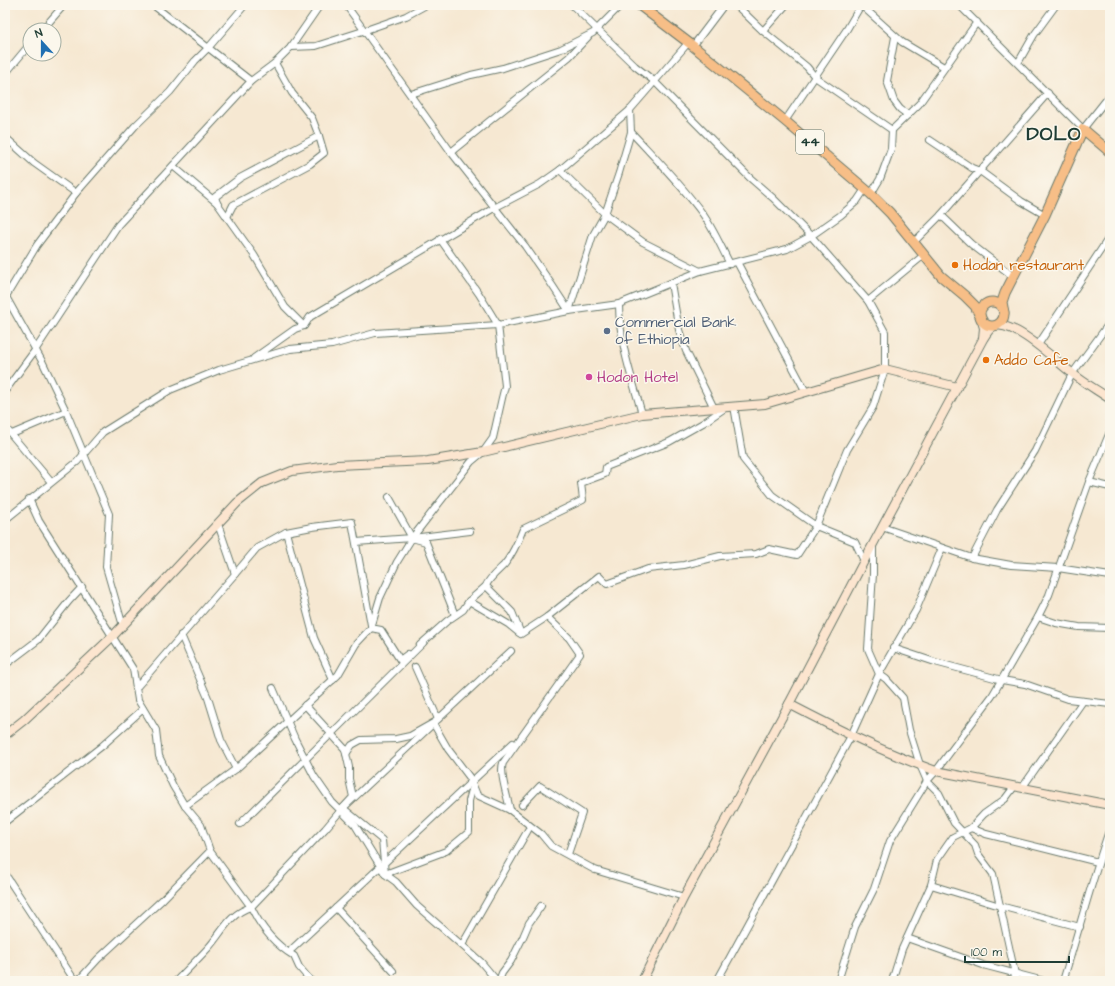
<svg xmlns="http://www.w3.org/2000/svg" width="1115" height="986" font-family="'Architects Daughter',sans-serif">
	<rect width="100%" height="100%" fill="#fbf7ec"/>
	<filter id="ink" filterUnits="userSpaceOnUse"><feTurbulence type="fractalNoise" baseFrequency=".025" numOctaves="2"/><feDisplacementMap in="SourceGraphic" scale="8" xChannelSelector="R" yChannelSelector="G"/><feConvolveMatrix kernelMatrix="1 2 1 2 8 2 1 2 1" color-interpolation-filters="sRGB"/></filter>
	<filter id="wash" filterUnits="userSpaceOnUse"><feTurbulence type="fractalNoise" baseFrequency=".012" numOctaves="4" result="noise"/><feDisplacementMap in="SourceGraphic" scale="16" xChannelSelector="R" yChannelSelector="G"/><feGaussianBlur stdDeviation="0.9" result="paint"/><feColorMatrix in="noise" values="0 0 0 0 0 0 0 0 0 0 0 0 0 0 0 0 0 1.4 0 .05"/><feComposite in="paint" operator="in"/></filter>
	<g filter="url(#wash)">
		<rect width="100%" height="100%" fill="#f6e8d2"/>
	</g>
	<g filter="url(#ink)">
		<g fill="none" stroke-linecap="round" stroke-linejoin="round">
			<defs>
				<g id="street">
					<polyline points="153,5 251,81"/>
					<polyline points="346,5 451,152 525,246 552,285 569,311"/>
					<polyline points="572,5 635,66 654,81 749,177 773,198 811,236 868,301 885,332 885,369 873,407 847,450 816,526 772,495 743,459 734,406"/>
					<polyline points="736,5 763,31 807,67 815,77 892,130"/>
					<polyline points="861,5 902,42 944,67"/>
					<polyline points="959,5 1083,129 1110,95"/>
					<polyline points="42,30 64,5"/>
					<polyline points="763,31 786,5"/>
					<polyline points="895,37 887,81 894,101 900,109 908,115"/>
					<polyline points="693,46 724,5"/>
					<polyline points="291,47 316,46 363,31 406,16 426,5"/>
					<polyline points="1018,63 1034,35 1056,5"/>
					<polyline points="5,74 30,44"/>
					<polyline points="411,94 471,75 503,68 561,49 593,33 621,5"/>
					<polyline points="785,121 847,29 861,5"/>
					<path d="M631 132C655 158 681 184 702 213 713 228 721 247 730 264"/>
					<polyline points="5,137 34,163 76,193"/>
					<polyline points="930,140 972,168 980,171 1021,201 1045,215"/>
					<polyline points="451,152 569,57 588,37"/>
					<polyline points="173,166 217,203 254,255 285,307 304,326"/>
					<polyline points="560,170 605,214 643,242 700,271"/>
					<polyline points="871,194 880,179 891,149 892,130 919,104 977,22"/>
					<polyline points="217,203 215,197 240,178 319,136 312,118 292,93 275,63"/>
					<polyline points="941,215 1048,93"/>
					<polyline points="227,217 233,205 310,164 324,153 319,136"/>
					<polyline points="914,242 941,215 971,244 1014,277"/>
					<polyline points="737,262 806,392"/>
					<polyline points="671,283 679,330 686,351 714,408"/>
					<polyline points="5,295 43,363 66,411 109,514 106,567 123,626"/>
					<polyline points="5,298 37,245 76,193 135,126 170,92 195,61 209,47 245,5"/>
					<polyline points="868,301 924,255"/>
					<path d="M619 304C619 342 632 378 642 414"/>
					<polyline points="569,311 593,235 605,214 619,173 631,132 630,110"/>
					<polyline points="1038,345 1110,236"/>
					<polyline points="254,358 295,329 304,326 310,317 494,208 540,184 560,170 630,110 688,43"/>
					<polyline points="5,391 36,349 118,225 251,81 275,63 291,47 320,5"/>
					<polyline points="5,427 51,482"/>
					<polyline points="12,434 66,411"/>
					<polyline points="1089,482 1110,487"/>
					<polyline points="389,497 412,538 426,542 455,615"/>
					<polyline points="29,499 39,521 133,669 138,700 156,730 159,756 173,786 185,806"/>
					<polyline points="5,520 77,462 103,432 170,390 219,370 290,349 332,345 375,333 498,325 569,311 619,304 700,271 787,249 811,236 841,215 857,201 865,189"/>
					<polyline points="882,527 972,558 1011,565 1058,568 1110,576"/>
					<polyline points="286,532 314,638 333,680"/>
					<polyline points="356,542 412,538 470,531"/>
					<polyline points="942,548 916,610 879,674 886,679 903,698 909,730 920,765 927,781 939,793 954,823 975,845 978,854 993,874 1015,974 1015,981"/>
					<polyline points="972,558 997,510 1035,451 1072,374 1110,322"/>
					<polyline points="235,574 257,548 286,532 312,527 352,522 371,625"/>
					<polyline points="469,601 486,586"/>
					<path d="M547 617 521 634 512 612 486 586C488 579 498 571 504 565 513 554 518 542 523 529L583 500 581 483 605 474 606 467 669 442 703 423 725 408"/>
					<polyline points="1038,617 1056,623 1079,627 1110,628"/>
					<polyline points="371,628 381,630 400,660 408,654"/>
					<polyline points="181,635 208,698 221,740 236,769"/>
					<polyline points="420,645 447,621 463,610 469,601 508,624 519,633"/>
					<polyline points="893,648 935,662 1002,680 1025,684 1068,699 1110,704"/>
					<polyline points="5,665 38,640 69,601 82,587"/>
					<polyline points="415,667 438,719"/>
					<polyline points="136,688 235,574 218,524"/>
					<polyline points="273,688 295,739 314,776 332,802 355,825 385,874 446,851 469,832 469,801 473,786"/>
					<polyline points="305,705 345,749 349,767 349,779 353,797 343,808 382,840 385,874 396,882 417,906 481,962 497,981"/>
					<polyline points="345,749 346,754 352,745 361,740 396,739 410,736 433,723 448,749 470,778 477,795 510,810 541,834 551,846 595,870 684,897"/>
					<polyline points="1022,788 1083,701"/>
					<polyline points="522,805 540,786 582,813 568,854"/>
					<path d="M510 810C508 798 499 773 503 763L580 654 569 638 547 617 599 576 607 584 648 569 684 565 720 556 756 554 769 549 797 555 816 526 855 542 864 561"/>
					<polyline points="5,822 102,746 143,709"/>
					<polyline points="240,824 423,643"/>
					<polyline points="971,828 986,834 1098,862"/>
					<polyline points="5,874 75,981"/>
					<polyline points="931,885 1000,906 1080,927"/>
					<polyline points="336,908 393,971"/>
					<polyline points="907,938 983,965 1044,981"/>
					<polyline points="462,945 528,830"/>
					<polyline points="292,949 513,743"/>
					<polyline points="78,981 98,959 163,899 210,851 201,825 185,806 236,769 338,675 356,644 371,628 380,598 397,562 412,538 471,462 483,452 493,438 502,398 505,386 498,325 479,294 440,239"/>
					<path d="M176 981C187 970 198 959 209 947 223 931 229 914 251 907L210 851"/>
					<path d="M311 981 299 967 294 956C274 944 261 928 251 907L325 829 342 809 511 651"/>
					<polyline points="499,981 502,973 511,961 523,937 529,923 541,906"/>
					<polyline points="717,981 851,736 879,674 868,649 873,574 873,546"/>
					<polyline points="838,981 855,927 874,889 890,841 927,781 936,771 992,696 1038,617 1049,595 1089,482 1110,432"/>
					<polyline points="892,981 902,949 931,885 937,860 953,837 971,828 984,814 1005,799 1014,787"/>
					<path d="M1063 981C1079 930 1092 879 1110 828"/>
				</g>
				<g id="secondary">
					<polyline points="981,318 984,328 983,338"/>
					<path d="M789 704C837 729 885 753 936 771L1110 805"/>
					<polyline points="5,735 24,720 113,636 237,503 262,483 292,471 337,465 428,461 483,452 642,414 765,404 885,369 957,387"/>
					<path d="M642 981 684 897 789 704 864 561 983 339C986 334 990 327 995 326 1014 320 1057 362 1072 373 1084 383 1097 390 1110 399"/>
				</g>
				<g id="primary">
					<polyline points="639,5 693,46 785,121 871,194 890,213 941,276 965,296 975,306 981,318"/>
					<circle cx="992" cy="314" r="12"/>
					<polyline points="1004,313 1002,302 1005,293 1045,215 1083,129 1110,152"/>
				</g>
			</defs>
			<use href="#street" stroke="#6a796b" stroke-width="8"/>
			<use href="#secondary" stroke="#6a796b" stroke-width="10"/>
			<use href="#primary" stroke="#6a796b" stroke-width="11"/>
			<use href="#street" stroke="#fff" stroke-width="6"/>
			<use href="#secondary" stroke="#fce5cf" stroke-width="8"/>
			<use href="#primary" stroke="#f7be87" stroke-width="9"/>
		</g>
	</g>
	<g fill="#e8710a" stroke="#fbf7ec" stroke-width="1.5">
		<circle cx="955" cy="265" r="4"/>
		<circle cx="986" cy="360" r="4"/>
	</g>
	<circle fill="#5c6f8a" stroke="#fbf7ec" stroke-width="1.5" cx="607" cy="331" r="4"/>
	<circle fill="#d1479c" stroke="#fbf7ec" stroke-width="1.5" cx="589" cy="377" r="4"/>
	<g text-anchor="middle" dominant-baseline="central" stroke-width="3" stroke-linejoin="round" paint-order="stroke">
		<rect fill="#fbf7ec" stroke="#61756b" stroke-width="1" x="796" y="130" width="28" height="24" rx="3"/>
		<g font-size="14" font-weight="bold" fill="#1f3d34">
			<text x="810" y="142">44</text>
		</g>
		<g font-size="15" fill="#c56008" stroke="#fbf7ec" text-anchor="start">
			<text x="963" y="265">Hodan restaurant</text>
			<text x="994" y="360">Addo Cafe</text>
		</g>
		<g font-size="15" fill="#4e5e75" stroke="#fbf7ec" text-anchor="start">
			<text x="615" y="322">Commercial Bank<tspan x="615" dy="17">of Ethiopia</tspan></text>
		</g>
		<g font-size="15" fill="#b23c85" stroke="#fbf7ec" text-anchor="start">
			<text x="597" y="377">Hodon Hotel</text>
		</g>
		<g font-size="19" font-weight="bold" letter-spacing="1" fill="#1f3d34" stroke="#fbf7ec">
			<text x="1054" y="134">DOLO</text>
		</g>
	</g>
	<rect width="1115" height="986" fill="none" stroke="#fbf7ec" stroke-width="20"/>
	<g transform="translate(42 42) rotate(339)"><circle r="19" fill="#fbf7ec" stroke="#a3ada2"/>
	<path d="M0-3L7 15L0 10L-7 15Z" fill="#1f6fb2"/>
	<text y="-6" font-size="11" font-weight="bold" text-anchor="middle" fill="#1f3d34">N</text>
	</g>
	<path d="M965 956v6h104v-6" fill="none" stroke="#1f3d34" stroke-width="2"/>
	<text x="971" y="956" font-size="12" fill="#1f3d34" stroke="#fbf7ec" stroke-width="3" paint-order="stroke">100 m</text>
</svg>
